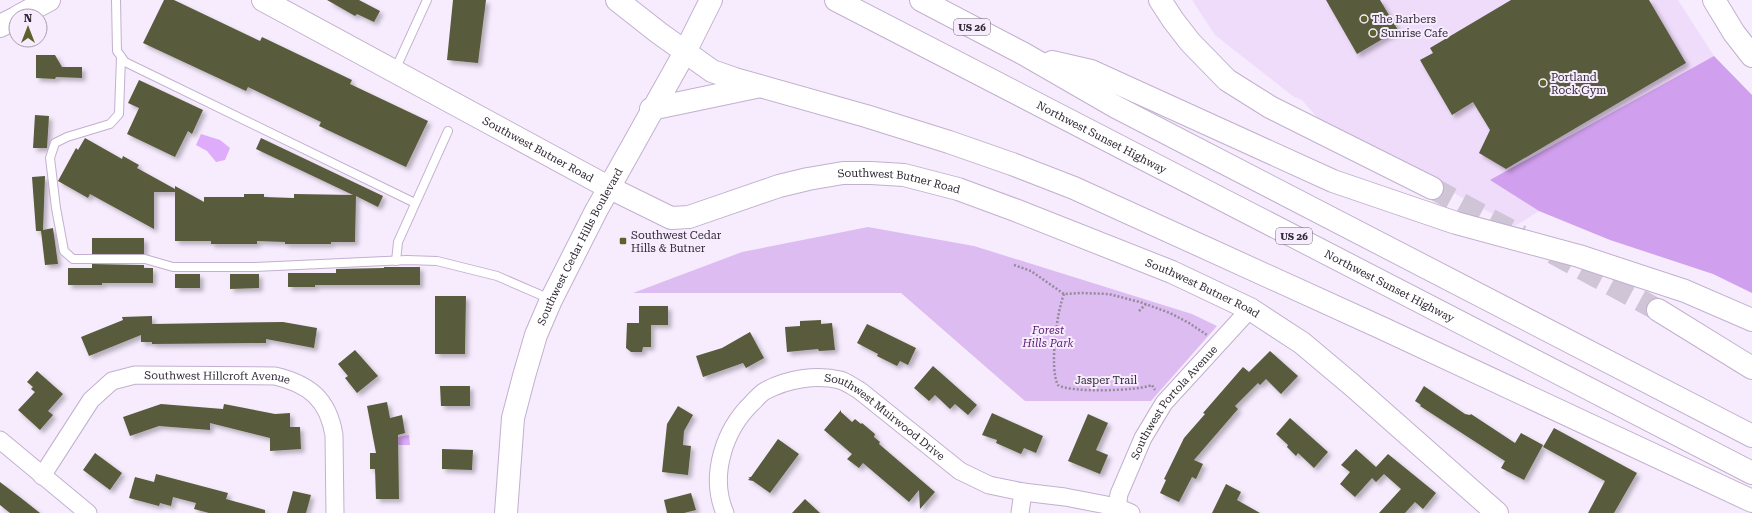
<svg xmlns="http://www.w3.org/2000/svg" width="1752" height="513" font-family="'Roboto Serif',serif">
	<defs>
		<filter id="shadow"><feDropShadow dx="3.5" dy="3.5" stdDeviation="2" flood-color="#0004"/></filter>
	</defs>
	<rect width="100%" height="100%" fill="#f7ecfe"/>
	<polygon fill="#efdcfa" points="1192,0 1678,0 1714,56 1491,180 1539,211 1515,226 1320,121 1302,100 1294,97 1215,35"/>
	<polygon fill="#ddbcf1" points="868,227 974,246 1192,314 1217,326 1151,401 1025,401 901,293 633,293 742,252"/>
	<polygon fill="#d09fed" points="1714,56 1752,95 1752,293 1713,274 1610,240 1539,211 1490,180"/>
	<g fill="#deacfb">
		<polygon points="201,134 220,140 230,148 225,160 216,162 207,151 196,145"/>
		<polygon points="409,435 410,445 386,445 386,439"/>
	</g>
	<g fill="#585b3d" filter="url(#shadow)">
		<polygon points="164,0 174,0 260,41 262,37 352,80 350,84 428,121 406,167 319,126 321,122 248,87 246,91 143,43"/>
		<polygon points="327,0 359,0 380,11 374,22 357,14 355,16"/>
		<polygon points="453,0 486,0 478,63 447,60"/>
		<polygon points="1326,0 1380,0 1398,30 1357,54"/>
		<polygon points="1511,0 1649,0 1686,63 1506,169 1479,153 1490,130 1473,102 1452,115 1420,60 1433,53 1430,48"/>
		<polygon points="36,55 55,55 62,67 82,67 82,78 56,77 55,79 36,78"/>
		<polygon points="139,80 203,110 192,134 188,131 175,157 127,134 139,108 128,103"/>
		<polygon points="35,115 49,116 47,148 33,148"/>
		<polygon points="85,138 122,159 123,156 139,165 137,168 175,189 175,186 204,202 204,197 244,197 244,194 264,194 264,197 294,198 294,194 353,195 256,149 261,138 383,196 378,207 356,196 355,242 331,242 331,244 285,244 285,242 257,241 257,244 211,244 211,241 175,241 175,192 154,192 154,229 90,194 88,198 58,181 76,148 78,150"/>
		<polygon points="45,176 43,230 53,228 58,264 45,265 41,231 36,231 32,177"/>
		<rect x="92" y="238" width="52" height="16"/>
		<polygon points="92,264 144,265 144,268 153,268 153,283 102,283 102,285 68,285 68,268 92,268"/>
		<polygon points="384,267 420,267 420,285 315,285 315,287 288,287 288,273 336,273 336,269 384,268"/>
		<rect x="175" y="274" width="25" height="14"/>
		<polygon points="230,274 259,274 259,288 230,289"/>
		<polygon points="435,296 466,296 465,354 435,354"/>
		<polygon points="639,306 668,306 668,325 651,325 651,347 643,347 642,352 631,352 626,348 627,323 639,323"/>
		<polygon points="152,316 152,324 283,322 317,328 314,348 266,339 266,343 152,344 152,342 141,342 141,335 89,356 81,337 123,320 122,317"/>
		<polygon points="821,320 821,324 832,323 835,350 819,351 818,349 787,352 785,327 800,326 800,321"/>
		<polygon points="867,324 916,348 908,365 900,361 897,366 877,356 878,354 857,343"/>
		<polygon points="750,332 764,358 746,368 743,363 703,377 696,356 722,348"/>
		<polygon points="355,350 378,376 357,393 345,378 348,376 338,364"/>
		<polygon points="1270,351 1298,376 1281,394 1266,379 1260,385 1258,383 1235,406 1238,409 1194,460 1203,464 1196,479 1192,477 1179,502 1160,493 1166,480 1164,479 1184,438 1205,414 1203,413 1243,367 1249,372"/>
		<polygon points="933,366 977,405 968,415 955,404 950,409 935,395 929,401 914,388"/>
		<polygon points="37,371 63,394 48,411 53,415 40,430 18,410 35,392 31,389 33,387 27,382"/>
		<polygon points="440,386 470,386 470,406 441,406"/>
		<polygon points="1424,386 1465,414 1470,415 1471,414 1515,443 1521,433 1543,445 1524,480 1501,468 1505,461 1420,406 1421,405 1415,401"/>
		<polygon points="387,402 390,418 402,415 405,433 398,435 399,499 376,499 375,469 370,469 370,453 376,453 367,406"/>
		<polygon points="161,404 223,409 224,404 275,414 290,413 290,427 300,427 301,449 270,451 270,438 210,423 210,430 159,426 130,436 123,417"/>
		<polygon points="678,406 693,415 684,431 683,445 691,446 688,475 662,472 667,424"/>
		<polygon points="841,410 841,412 852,422 855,419 861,424 862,423 875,434 874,437 880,442 879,444 935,492 920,509 919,490 909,502 863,463 859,468 847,459 852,454 824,430"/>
		<polygon points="992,413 1043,436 1036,453 1024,448 1021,454 996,443 997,440 982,435"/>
		<polygon points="1088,414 1108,423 1096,450 1108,455 1100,474 1068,461"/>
		<polygon points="1290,418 1328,452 1314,468 1298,453 1296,456 1287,447 1288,445 1276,434"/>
		<polygon points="1554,428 1637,473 1614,513 1588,513 1605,481 1543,447"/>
		<polygon points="778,439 799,454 770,493 753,481 748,480 750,478 748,477 751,477"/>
		<polygon points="442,449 473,450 472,470 442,469"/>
		<polygon points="1356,449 1376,467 1388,454 1436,493 1423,509 1415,502 1405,513 1379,513 1401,489 1384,474 1376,482 1372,478 1355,497 1340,484 1350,472 1341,465"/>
		<polygon points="95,453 122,473 110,490 83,470"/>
		<polygon points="156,474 228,493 226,499 265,510 265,513 209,513 194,509 196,503 173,497 171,506 160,503 159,506 129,498 135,477 154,482"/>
		<polygon points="0,482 21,498 40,513 10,513 0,505"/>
		<polygon points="1226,484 1241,492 1237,500 1260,513 1212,513"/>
		<polygon points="293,491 311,495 306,513 287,513"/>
		<polygon points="691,493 696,510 684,513 667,513 664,500"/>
		<polygon points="805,499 820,513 792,513"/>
	</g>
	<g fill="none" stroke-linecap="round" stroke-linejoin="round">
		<g stroke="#cfc5d6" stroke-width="22" stroke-dasharray="22 11" stroke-linecap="butt">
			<polyline points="1432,188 1521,236"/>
			<polyline points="1553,253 1658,310"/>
		</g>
		<defs>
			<g id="lane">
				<polyline points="116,0 117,51 125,62 415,203"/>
				<polyline points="121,57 119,114 110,124 67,137 55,143 50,158 56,208 64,251 73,259 145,259 173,267 255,267 407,260 437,261 497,276 550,299"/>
				<polyline points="395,70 427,0"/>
				<polyline points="396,261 398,242 448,131"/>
			</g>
			<g id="street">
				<polyline points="0,440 88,513"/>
				<path id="s1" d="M42 476 91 400 112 381 135 375 275 376C309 384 328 399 334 435L335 513"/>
				<path id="s2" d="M1117 507 1119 494 1143 438 1164 403 1250 309"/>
				<path id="s3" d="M725 513C709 476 724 430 752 403 756 399 761 393 765 391 787 379 817 374 840 380 847 382 853 387 859 390L960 471 989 485 1023 492 1065 497 1117 507 1131 513"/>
				<polyline points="1020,513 1023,492"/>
			</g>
			<g id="secondary">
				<path id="s4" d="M263 0 608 187 671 218 689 217 779 186 808 179 843 173H871L904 175 958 189 1015 210 1172 272 1250 309 1302 343 1352 385 1497 513"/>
				<polyline points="1714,0 1734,33 1752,56"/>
				<polyline points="19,16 49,0"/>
				<polyline points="0,26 16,18"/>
				<path id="s5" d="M506 513 513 418 524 376 536 335 551 300 596 211 685 52 711 0"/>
			</g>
			<g id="highway">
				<polyline points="617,0 659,33 712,71 735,79 866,116 949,142 1012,164 1074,188 1384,329 1752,501"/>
				<path id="s6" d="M836 0 1752 473"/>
				<polyline points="921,0 1024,54 1116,107 1752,436"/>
				<polyline points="1160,0 1173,20 1190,42 1227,80 1270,107 1432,188"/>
				<polyline points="1052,62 1091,71 1333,181 1456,223 1579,256 1685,291 1752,320"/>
				<polyline points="651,109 756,87"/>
				<polyline points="1658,310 1752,368"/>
			</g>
		</defs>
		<use href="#lane" stroke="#c2b0ce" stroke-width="10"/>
		<use href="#street" stroke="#c2b0ce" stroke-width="19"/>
		<use href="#secondary" stroke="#c2b0ce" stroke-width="24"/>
		<use href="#highway" stroke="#c2b0ce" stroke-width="24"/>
		<g stroke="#948b9a" stroke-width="2.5" stroke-dasharray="2 2" stroke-linecap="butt">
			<polyline points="1014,265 1031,271 1064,294 1081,293 1109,294 1140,302 1170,313 1189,323 1207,335"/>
			<path d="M1064 294C1057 311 1049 369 1058 385 1070 393 1138 391 1152 385L1155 390"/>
			<polyline points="1139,311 1146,304"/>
		</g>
		<use href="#lane" stroke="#fff" stroke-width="8"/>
		<use href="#street" stroke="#fff" stroke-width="17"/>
		<use href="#secondary" stroke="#fff" stroke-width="22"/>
		<use href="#highway" stroke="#fff" stroke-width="22"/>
	</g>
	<g fill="#5d612e" stroke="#f7ecfe" stroke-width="1.5">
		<circle cx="1364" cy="19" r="4"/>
		<circle cx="1373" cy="33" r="4"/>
		<circle cx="1543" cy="83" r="4"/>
		<rect x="619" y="237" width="8" height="8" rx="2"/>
	</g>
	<g text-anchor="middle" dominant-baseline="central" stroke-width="4" stroke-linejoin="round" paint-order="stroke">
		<g fill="#f7ecfe" stroke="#6c6371" stroke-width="1">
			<rect x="954" y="19" width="36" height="16" rx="3"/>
			<rect x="1276" y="228" width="36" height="16" rx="3"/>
		</g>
		<g font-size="10" font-weight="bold" fill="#302834">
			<text x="972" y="27">US 26</text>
			<text x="1294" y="236">US 26</text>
		</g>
		<g font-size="11" fill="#302834" stroke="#f7ecfe" text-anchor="start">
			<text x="1372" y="19">The Barbers</text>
			<text x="1381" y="33">Sunrise Cafe</text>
			<text x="1551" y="77">Portland<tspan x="1551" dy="13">Rock Gym</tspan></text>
			<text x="631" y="235">Southwest Cedar<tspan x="631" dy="13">Hills &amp; Butner</tspan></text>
		</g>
		<g font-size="11" fill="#302834" stroke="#f7ecfe">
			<text stroke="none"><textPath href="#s6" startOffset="299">Northwest Sunset Highway</textPath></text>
			<text stroke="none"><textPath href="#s4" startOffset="313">Southwest Butner Road</textPath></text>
			<text stroke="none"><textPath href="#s4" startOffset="698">Southwest Butner Road</textPath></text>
			<text stroke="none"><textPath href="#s5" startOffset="280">Southwest Cedar Hills Boulevard</textPath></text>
			<text stroke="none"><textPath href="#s6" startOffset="623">Northwest Sunset Highway</textPath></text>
			<text stroke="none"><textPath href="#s4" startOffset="1022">Southwest Butner Road</textPath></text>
			<text stroke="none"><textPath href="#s1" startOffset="225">Southwest Hillcroft Avenue</textPath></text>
			<text x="1106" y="380">Jasper Trail</text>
			<text stroke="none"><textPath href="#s2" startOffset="121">Southwest Portola Avenue</textPath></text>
			<text stroke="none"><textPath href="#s3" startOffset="272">Southwest Muirwood Drive</textPath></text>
		</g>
		<g font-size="11" font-style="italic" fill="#5a1c77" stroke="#f7ecfe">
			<text x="1048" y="330">Forest<tspan x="1048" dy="13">Hills Park</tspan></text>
		</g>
	</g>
	<g transform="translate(28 28)"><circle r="19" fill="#f7ecfe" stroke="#a79ead"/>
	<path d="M0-3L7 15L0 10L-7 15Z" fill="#5d612e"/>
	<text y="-6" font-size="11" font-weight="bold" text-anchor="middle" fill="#302834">N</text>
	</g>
</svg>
